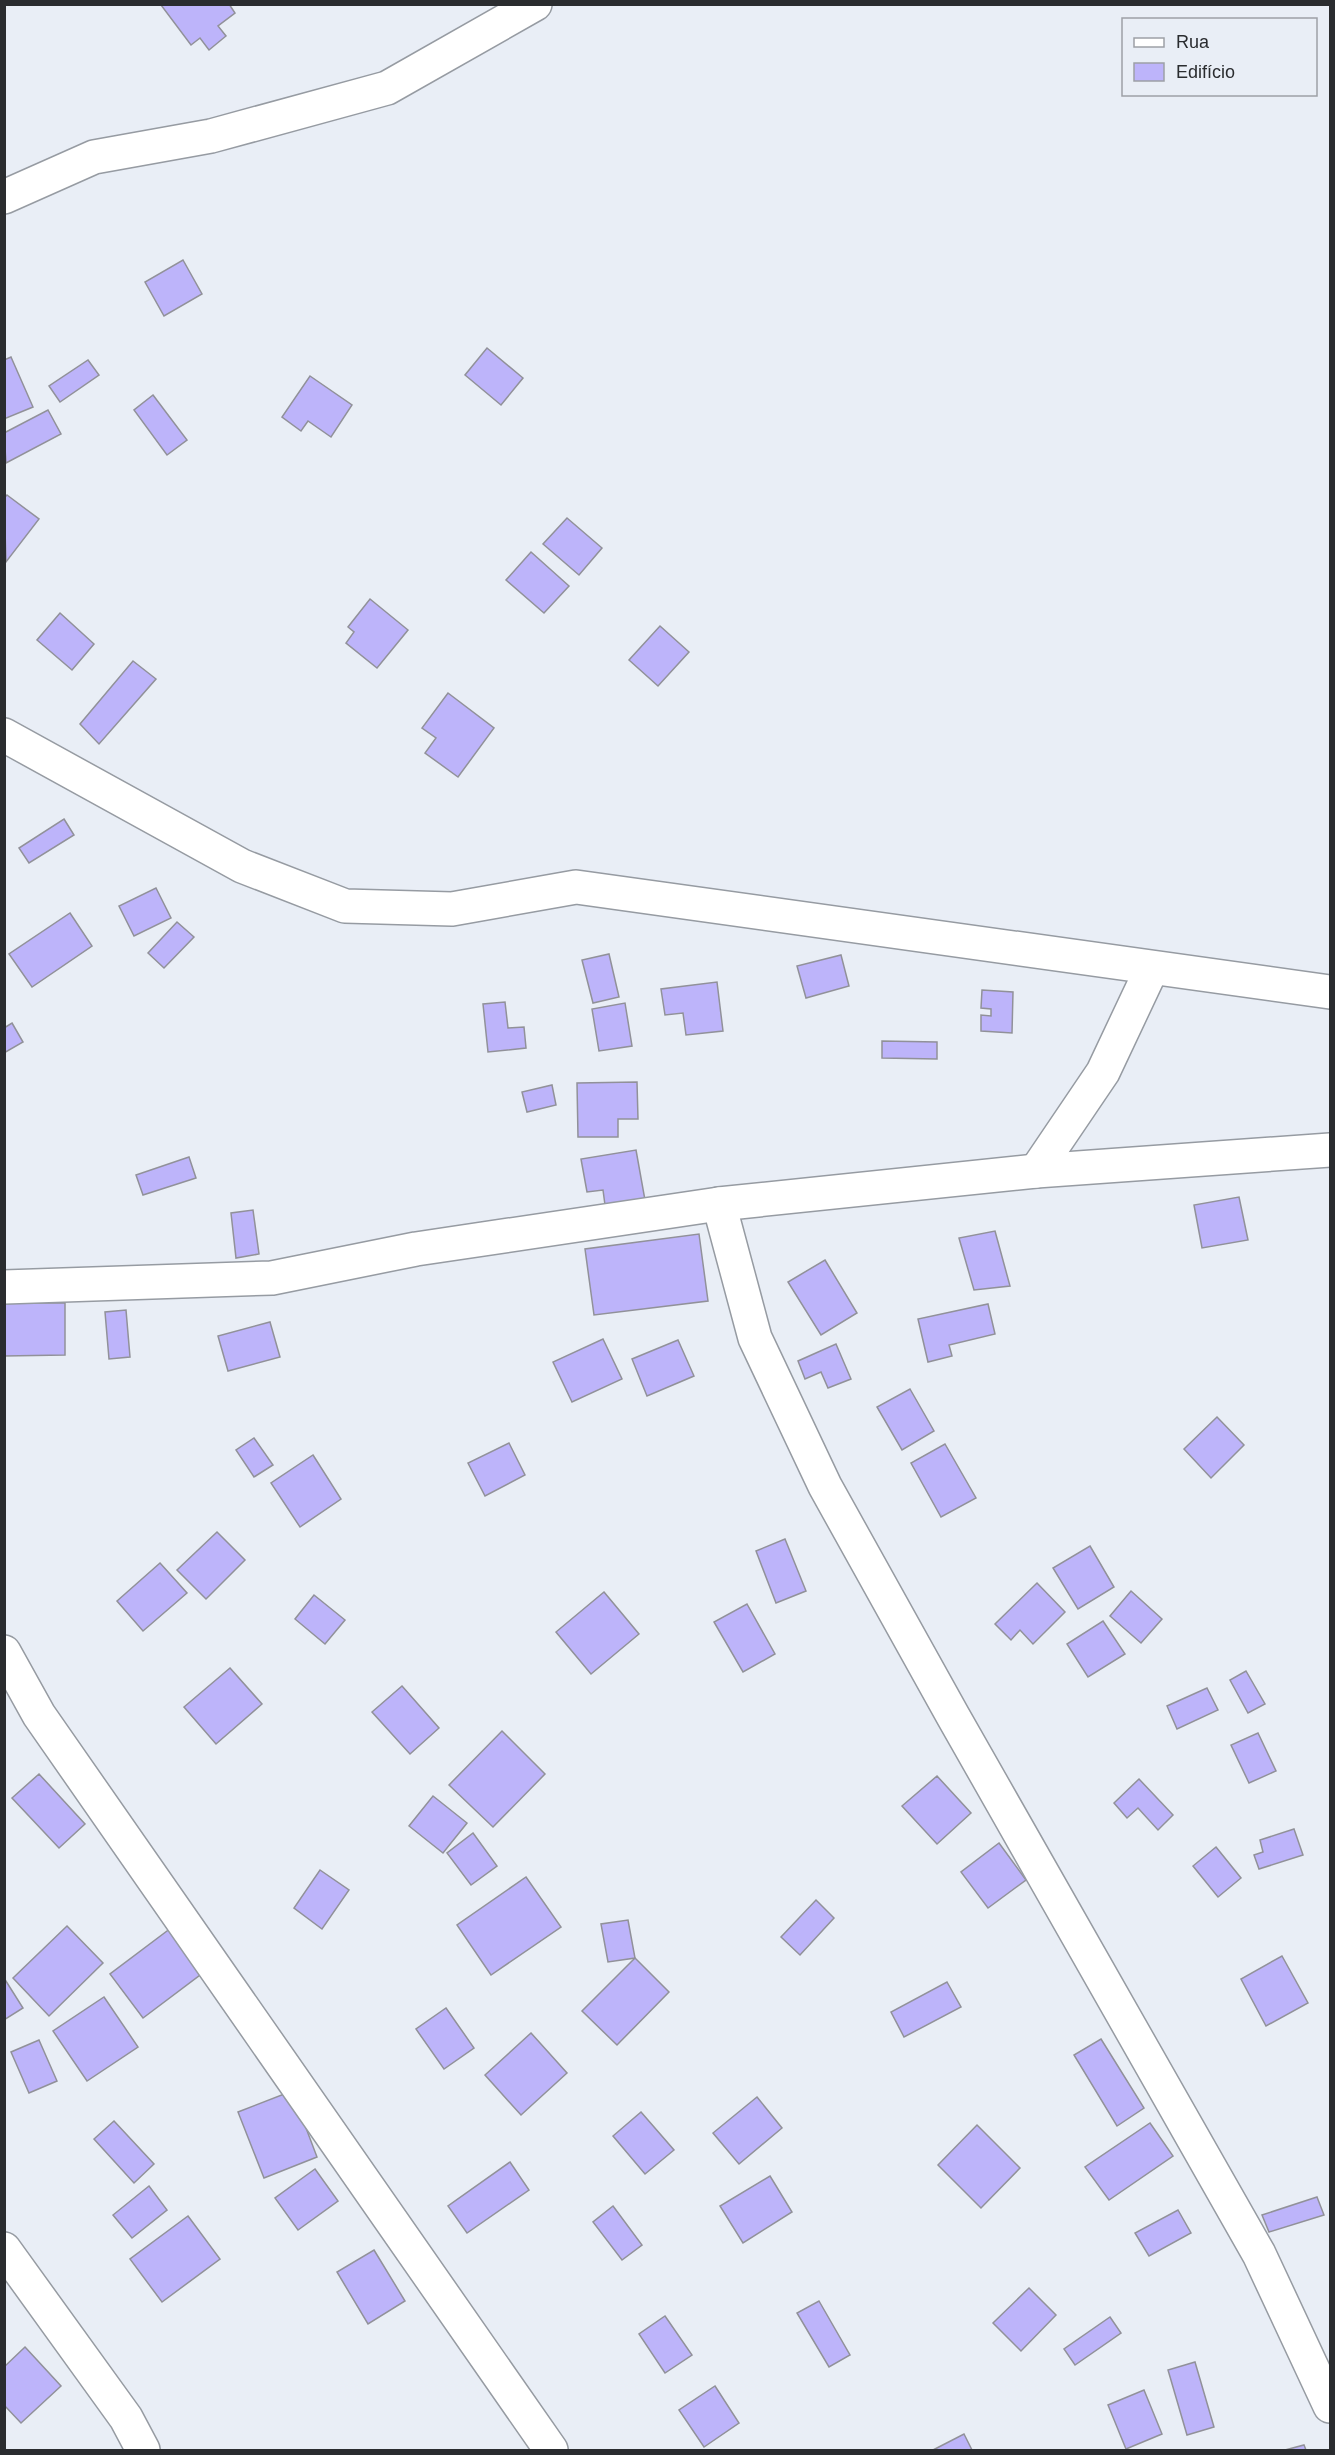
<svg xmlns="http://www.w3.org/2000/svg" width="1335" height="2455" font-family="Arial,sans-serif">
	<rect width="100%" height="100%" fill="#e9eef6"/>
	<g fill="#bdb4fa" stroke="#919199" stroke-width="1.5">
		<polygon points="229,4 235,13 218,26 226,36 209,50 200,38 191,45 161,5"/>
		<polygon points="183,260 202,294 164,316 145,282"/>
		<polygon points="487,348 523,378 501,405 465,375"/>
		<polygon points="11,357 33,407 4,419 4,360"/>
		<polygon points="88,360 99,375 60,402 49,386"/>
		<polygon points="310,376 352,405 331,437 308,421 301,431 282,417"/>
		<polygon points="153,395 187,440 167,455 134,410"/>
		<polygon points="48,410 61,434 6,463 4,433"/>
		<polygon points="7,495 39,519 6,562 4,498"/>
		<polygon points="567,518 602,548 579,575 543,544"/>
		<polygon points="531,552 569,586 544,613 506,580"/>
		<polygon points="370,599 408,630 377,668 346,643 354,632 348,627"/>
		<polygon points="60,613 94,644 72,670 37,640"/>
		<polygon points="660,626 689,652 658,686 629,660"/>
		<polygon points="133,661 156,679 99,744 80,724"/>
		<polygon points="448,693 494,728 458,777 425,753 436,738 422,728"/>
		<polygon points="64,819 74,835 29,863 19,848"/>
		<polygon points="156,888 171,918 134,936 119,906"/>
		<polygon points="70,913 92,946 32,987 9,954"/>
		<polygon points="177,922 194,937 164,968 148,953"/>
		<polygon points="609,954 619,997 593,1003 582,960"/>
		<polygon points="841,955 849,986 806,998 797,966"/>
		<polygon points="717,982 723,1031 686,1035 683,1013 665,1015 661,989"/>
		<polygon points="982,990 1013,992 1012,1033 981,1031 981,1015 991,1016 991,1009 981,1008"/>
		<polygon points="505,1002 508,1028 524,1027 526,1048 488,1052 483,1004"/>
		<polygon points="625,1003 632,1046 599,1051 592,1009"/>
		<polygon points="12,1023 23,1042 4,1053 4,1028"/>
		<polygon points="882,1041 937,1042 937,1059 882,1058"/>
		<polygon points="637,1082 638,1119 618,1119 618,1137 578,1137 577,1083"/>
		<polygon points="552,1085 556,1105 527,1112 522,1092"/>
		<polygon points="636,1150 645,1200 605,1205 603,1190 587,1192 581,1159"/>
		<polygon points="189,1157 196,1178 143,1195 136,1175"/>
		<polygon points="1239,1197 1248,1240 1202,1248 1194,1205"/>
		<polygon points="253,1210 259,1254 236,1258 231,1213"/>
		<polygon points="995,1231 1010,1286 974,1290 959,1238"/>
		<polygon points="699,1234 708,1301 594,1315 585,1249"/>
		<polygon points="825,1260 857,1313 821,1335 788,1282"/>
		<polygon points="4,1303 65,1303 65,1355 4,1356"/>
		<polygon points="988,1304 995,1334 949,1345 952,1356 928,1362 918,1319"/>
		<polygon points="126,1310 130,1357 109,1359 105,1312"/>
		<polygon points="270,1322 280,1357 228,1371 218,1336"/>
		<polygon points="603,1339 622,1379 572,1402 553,1362"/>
		<polygon points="678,1340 694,1376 647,1396 632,1359"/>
		<polygon points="836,1344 851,1379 828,1388 821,1372 805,1379 798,1361"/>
		<polygon points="910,1389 934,1431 902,1450 877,1407"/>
		<polygon points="1217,1417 1244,1445 1211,1478 1184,1449"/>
		<polygon points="254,1438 273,1465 254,1477 236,1450"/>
		<polygon points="509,1443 525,1475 485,1496 468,1463"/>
		<polygon points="945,1444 976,1498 941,1517 911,1463"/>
		<polygon points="313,1455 341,1499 300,1527 271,1483"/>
		<polygon points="217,1532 245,1560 206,1599 177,1570"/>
		<polygon points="785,1539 806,1591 776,1603 756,1551"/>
		<polygon points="1090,1546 1114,1587 1078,1609 1053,1568"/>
		<polygon points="160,1563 187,1593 143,1631 117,1601"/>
		<polygon points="1037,1583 1065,1612 1033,1644 1020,1630 1011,1640 995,1624"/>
		<polygon points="1131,1591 1162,1619 1141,1643 1110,1616"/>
		<polygon points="604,1592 639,1634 591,1674 556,1632"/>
		<polygon points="314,1595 345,1620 325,1644 295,1619"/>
		<polygon points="747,1604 775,1654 743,1672 714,1622"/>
		<polygon points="1103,1621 1125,1654 1088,1677 1067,1644"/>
		<polygon points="230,1668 262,1704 216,1744 184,1707"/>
		<polygon points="1246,1671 1265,1704 1248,1713 1230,1680"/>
		<polygon points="402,1686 439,1728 410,1754 372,1712"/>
		<polygon points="1207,1688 1218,1710 1177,1729 1167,1706"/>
		<polygon points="502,1731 545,1774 493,1827 449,1785"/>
		<polygon points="1258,1733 1276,1771 1249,1783 1231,1745"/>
		<polygon points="39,1774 85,1824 59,1848 12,1798"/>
		<polygon points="937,1776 971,1813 937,1844 902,1806"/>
		<polygon points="1139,1779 1173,1815 1158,1830 1138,1808 1127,1818 1114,1803"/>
		<polygon points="433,1796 467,1823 443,1853 409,1826"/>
		<polygon points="1294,1829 1303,1855 1259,1869 1254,1855 1263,1852 1260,1840"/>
		<polygon points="473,1833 497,1866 471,1885 447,1853"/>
		<polygon points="999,1843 1026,1880 988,1908 961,1872"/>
		<polygon points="1216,1847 1241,1878 1218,1897 1193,1866"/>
		<polygon points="320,1870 349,1890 322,1929 294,1908"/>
		<polygon points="526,1877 561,1927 491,1975 457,1925"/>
		<polygon points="816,1900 834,1918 800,1955 781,1937"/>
		<polygon points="628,1920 635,1958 608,1962 601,1924"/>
		<polygon points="67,1926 103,1963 49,2016 13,1978"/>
		<polygon points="171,1928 204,1972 143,2018 110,1974"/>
		<polygon points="1282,1956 1308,2003 1266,2026 1241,1979"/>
		<polygon points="635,1958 669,1992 617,2045 582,2011"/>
		<polygon points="4,1978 23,2008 4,2020"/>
		<polygon points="947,1982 961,2007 904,2037 891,2012"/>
		<polygon points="104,1997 138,2047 87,2081 53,2031"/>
		<polygon points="446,2008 474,2048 444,2069 416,2029"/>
		<polygon points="531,2033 567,2073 521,2115 485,2075"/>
		<polygon points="1101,2039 1144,2108 1117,2126 1074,2055"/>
		<polygon points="39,2040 57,2081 29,2093 11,2052"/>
		<polygon points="292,2091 317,2157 264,2178 238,2112"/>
		<polygon points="757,2097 782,2128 739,2164 713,2133"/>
		<polygon points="641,2112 674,2150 645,2174 613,2136"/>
		<polygon points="114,2121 154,2164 134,2183 94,2139"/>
		<polygon points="1150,2123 1173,2156 1109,2200 1085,2167"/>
		<polygon points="977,2125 1020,2168 981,2208 938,2165"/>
		<polygon points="510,2162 529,2190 467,2233 448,2206"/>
		<polygon points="315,2169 338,2201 298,2230 275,2198"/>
		<polygon points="770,2176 792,2212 743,2243 720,2206"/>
		<polygon points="149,2186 167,2210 132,2238 113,2215"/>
		<polygon points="1317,2197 1324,2215 1269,2232 1262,2215"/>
		<polygon points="613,2206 642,2245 622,2260 593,2222"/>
		<polygon points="1178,2210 1191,2233 1149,2256 1135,2233"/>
		<polygon points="188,2216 220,2259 162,2302 130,2259"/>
		<polygon points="374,2250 405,2301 368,2324 337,2272"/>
		<polygon points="1029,2288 1056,2315 1021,2351 993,2323"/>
		<polygon points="819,2301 850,2355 829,2367 797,2313"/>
		<polygon points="665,2316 692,2355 665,2373 639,2334"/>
		<polygon points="1110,2317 1121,2333 1075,2365 1064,2349"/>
		<polygon points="25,2347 61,2386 21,2423 4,2405 4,2367"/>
		<polygon points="1195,2362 1214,2427 1187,2435 1168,2370"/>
		<polygon points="715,2386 739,2423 704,2447 679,2410"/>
		<polygon points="1144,2390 1162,2434 1126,2449 1108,2405"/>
		<polygon points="964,2434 972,2450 933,2450"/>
		<polygon points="1304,2445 1306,2450 1285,2450"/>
	</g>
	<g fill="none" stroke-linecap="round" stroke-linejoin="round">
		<defs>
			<g id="street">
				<polyline points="4,197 94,157 211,136 387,88 535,4"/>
				<polyline points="4,735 242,866 345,906 452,909 576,887 1330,992"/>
				<polyline points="1036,1171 1103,1072 1152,968"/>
				<polyline points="719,1204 755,1338 825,1486 953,1716 1259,2254 1330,2406"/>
				<polyline points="4,1287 272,1278 416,1249 719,1204 1036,1171 1330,1150"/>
				<polyline points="4,1652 39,1715 551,2450"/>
				<polyline points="4,2249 126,2418 143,2450"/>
			</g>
		</defs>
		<use href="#street" stroke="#969ba2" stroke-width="36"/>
		<use href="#street" stroke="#fff" stroke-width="33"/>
	</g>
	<rect width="1335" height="2455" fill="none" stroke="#2a2c2f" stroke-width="12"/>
	<rect x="1122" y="18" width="195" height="78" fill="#e9eef6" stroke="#9da0a6" stroke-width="1.5"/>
	<rect x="1134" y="38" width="30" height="9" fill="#ffffff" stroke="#9da0a6" stroke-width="1.5"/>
	<text x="1176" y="48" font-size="18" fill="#2a2c2f">Rua</text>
	<rect x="1134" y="63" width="30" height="18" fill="#bdb4fa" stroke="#9da0a6" stroke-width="1.5"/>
	<text x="1176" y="78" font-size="18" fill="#2a2c2f">Edifício</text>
</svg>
